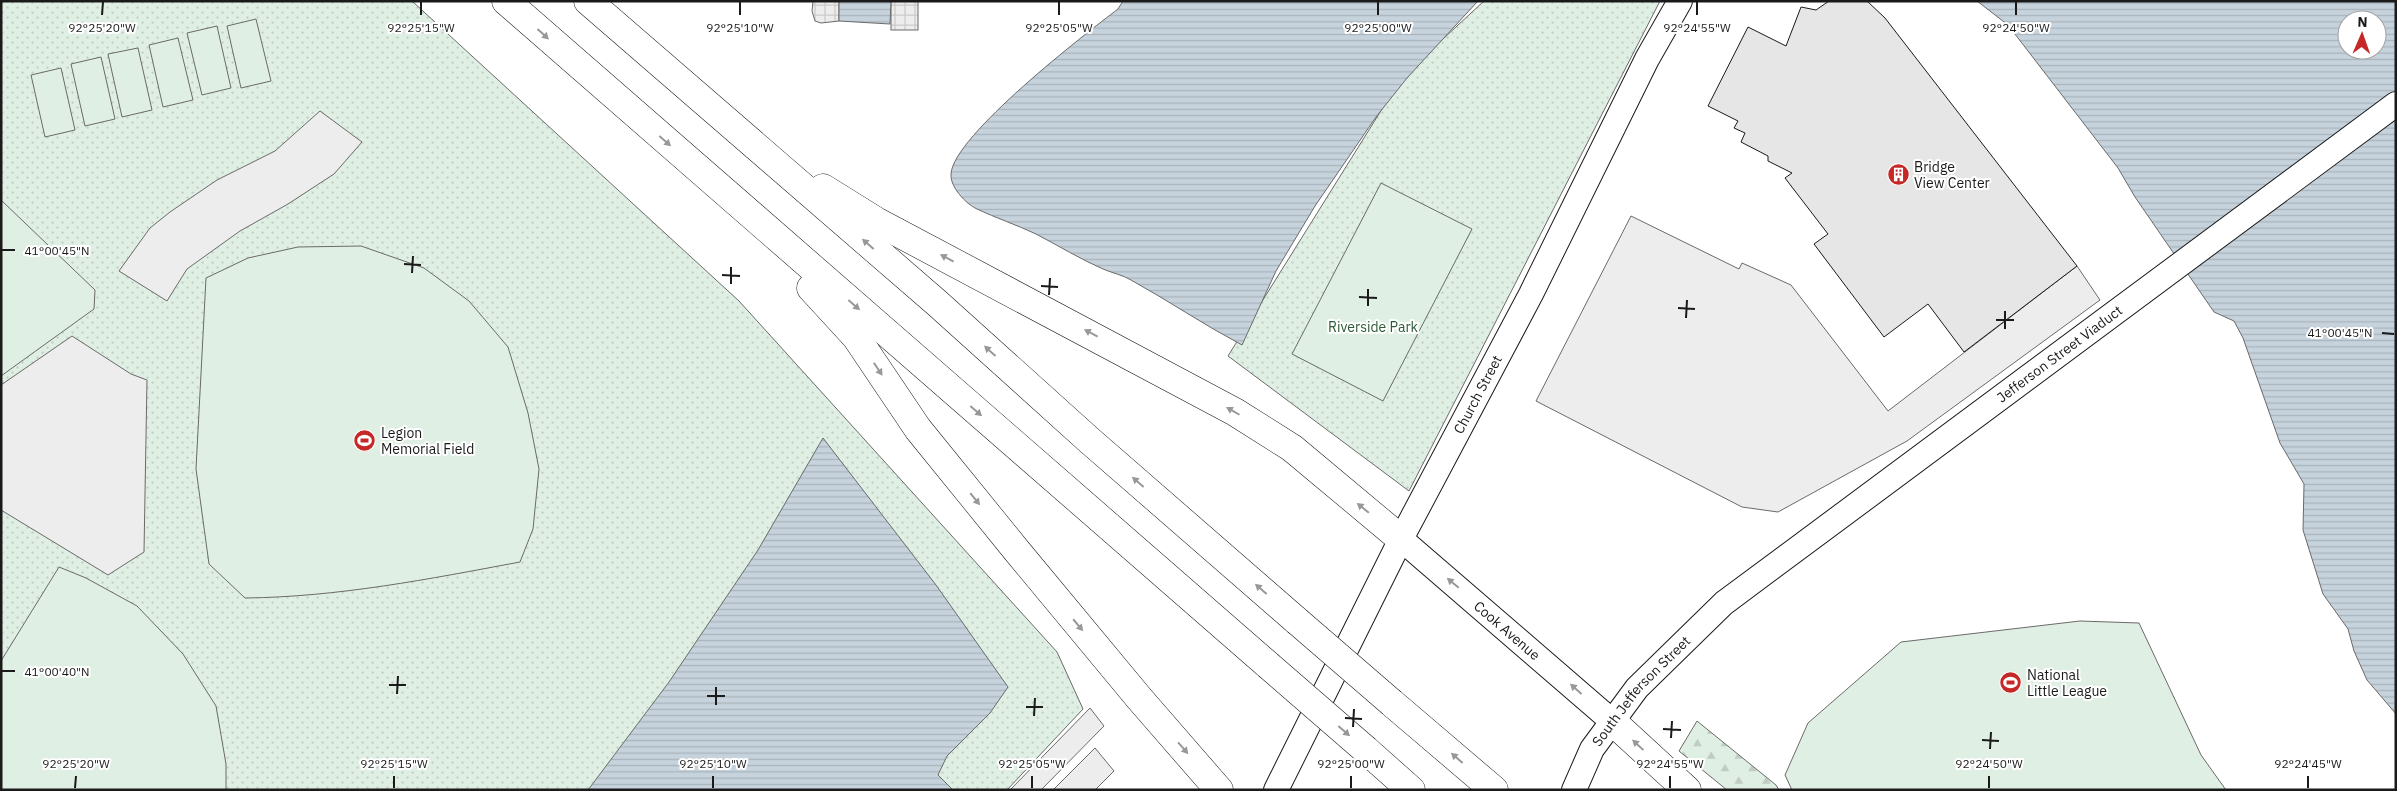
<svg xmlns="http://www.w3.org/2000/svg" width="2397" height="791" font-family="'IBM Plex Sans',sans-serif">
	<defs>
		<pattern id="forest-firs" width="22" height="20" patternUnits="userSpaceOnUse" patternTransform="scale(1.25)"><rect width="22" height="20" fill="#e0efe3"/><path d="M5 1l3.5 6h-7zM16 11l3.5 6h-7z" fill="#c0ccc2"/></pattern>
		<pattern id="park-dots" width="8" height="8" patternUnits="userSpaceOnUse" patternTransform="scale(1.25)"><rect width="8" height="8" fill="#e0efe3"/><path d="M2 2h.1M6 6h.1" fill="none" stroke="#c0ccc2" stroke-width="1.8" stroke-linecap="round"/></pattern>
		<pattern id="plaza-grid" width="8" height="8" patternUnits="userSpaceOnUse" patternTransform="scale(1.25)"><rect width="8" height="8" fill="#ededed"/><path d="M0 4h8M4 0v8" fill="none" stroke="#cbcbcb"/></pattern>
		<pattern id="water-rules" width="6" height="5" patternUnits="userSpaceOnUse" patternTransform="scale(1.25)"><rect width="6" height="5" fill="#c6d2dc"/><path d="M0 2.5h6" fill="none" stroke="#aab4bc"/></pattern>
	</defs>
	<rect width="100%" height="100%" fill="#fff"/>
	<polygon fill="url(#forest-firs)" stroke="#6a6a6a" points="1697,721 1776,785 1779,790 1727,790 1679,751"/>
	<g fill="url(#park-dots)" stroke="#6a6a6a">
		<polygon points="1,1 412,1 739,301 1057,652 1083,709 1007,790 1,790"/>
		<polygon points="1484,1 1660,1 1409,491 1228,356 1402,77"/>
	</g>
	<g fill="#e0efe3" stroke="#6a6a6a">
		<polygon points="256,19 271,81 241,88 227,26"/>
		<polygon points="217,26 231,88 202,95 187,33"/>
		<polygon points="178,38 193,100 163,107 149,45"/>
		<polygon points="138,48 152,110 122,117 108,54"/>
		<polygon points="101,57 115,119 85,126 71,64"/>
		<polygon points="61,68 75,130 45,137 31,75"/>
		<polygon points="1381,183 1472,229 1383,401 1292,354"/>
		<polygon points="1,200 95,290 94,309 1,376"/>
		<path d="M361 246 424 268 469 301 508 347 528 413 539 469 533 529 520 562C429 579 338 597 245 598L209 564 196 469 206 278 248 258 298 247Z"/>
		<polygon points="59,567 86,578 137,606 183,654 216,706 226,764 226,790 1,790 1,661"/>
		<polygon points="2080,621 2139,623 2201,755 2226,790 1792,790 1785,775 1808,723 1901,642"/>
	</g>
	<g fill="#ededed" stroke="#6a6a6a">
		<polygon points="320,111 362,142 334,174 288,204 240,231 187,269 167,301 119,271 150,228 170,212 217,180 275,151"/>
		<polygon points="1631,216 1739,269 1742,263 1791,285 1888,411 2077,266 2100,300 1907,441 1778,512 1742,507 1536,401"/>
		<polygon points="72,336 131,374 147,380 144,552 108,575 1,510 1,385"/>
		<polygon points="1090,708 1104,726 1041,790 1010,790"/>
		<polygon points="1095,748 1114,771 1095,790 1053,790"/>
	</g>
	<g fill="url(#plaza-grid)" stroke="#6a6a6a">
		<polygon points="813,1 839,1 839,21 821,23 815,21 812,11"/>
		<rect x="891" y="1" width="27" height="29"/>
	</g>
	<g fill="url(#water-rules)" stroke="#6a6a6a" fill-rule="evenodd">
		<polygon points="839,1 891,1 890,24 839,21"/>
		<path d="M1123 1H1478L1407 78 1376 117 1315 206 1276 271 1242 345C1204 325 1169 301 1131 280 1123 275 1112 273 1103 269 1080 259 1059 246 1036 234 1017 225 996 218 977 209 966 204 950 187 951 174 953 136 1085 34 1118 9Z"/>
		<path d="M1977 1H2396V714L2367 680 2354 651 2348 629 2323 594 2303 530 2304 484 2280 443 2243 338 2234 321 2214 312 2135 197 2118 168 2008 25ZM2347 20H2377V50H2347Z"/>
		<polygon points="823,438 936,585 1008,687 990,713 947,756 938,775 953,790 588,790 669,682 758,550"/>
	</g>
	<polygon fill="#e6e6e6" stroke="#1a1a1a" points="1829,1 1867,1 1885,18 2077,266 1964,352 1928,304 1884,337 1814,244 1828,234 1785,178 1792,173 1768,161 1768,156 1741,142 1745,133 1734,128 1738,121 1708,106 1748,27 1786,46 1801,7 1816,10"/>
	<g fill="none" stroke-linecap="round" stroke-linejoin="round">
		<defs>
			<g id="secondary">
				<path id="s1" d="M1401 539 1613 722"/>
				<path id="s2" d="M1276 790 1401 539 1531 294 1647 59 1680 1"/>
				<path id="s3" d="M1574 790 1592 749 1637 688 1724 603 2396 104"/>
			</g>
			<g id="highway">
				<polyline points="506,1 1268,665"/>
				<polyline points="588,1 937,303 1089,440 1297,621"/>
				<polyline points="823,188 876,221 1235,412 1292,448 1401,539"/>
				<polyline points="811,288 856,337 918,429 1017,551 1139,698 1219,790"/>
				<polyline points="1392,703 1494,790"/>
				<polyline points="1613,722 1687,790"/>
				<polyline points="1366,750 1411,790"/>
			</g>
		</defs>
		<use href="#secondary" stroke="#1a1a1a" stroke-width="26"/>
		<use href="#highway" stroke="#1a1a1a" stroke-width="29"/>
		<use href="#secondary" stroke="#fff" stroke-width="24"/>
		<use href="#highway" stroke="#fff" stroke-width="28"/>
		<defs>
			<g id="highway-bridge">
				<polyline points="1297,621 1392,703"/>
				<polyline points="1268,665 1366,750"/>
			</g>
		</defs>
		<use href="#highway-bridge" stroke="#1a1a1a" stroke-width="29" stroke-linecap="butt"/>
		<use href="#highway-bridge" stroke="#fff" stroke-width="28"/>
	</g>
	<defs><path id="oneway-solid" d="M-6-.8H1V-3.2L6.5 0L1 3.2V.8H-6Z" transform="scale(1.25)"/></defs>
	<g fill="#989898">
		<use href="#oneway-solid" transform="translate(543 34) rotate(42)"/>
		<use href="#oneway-solid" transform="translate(665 141) rotate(41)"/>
		<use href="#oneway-solid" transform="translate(868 244) rotate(-139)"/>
		<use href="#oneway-solid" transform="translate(947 258) rotate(-152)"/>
		<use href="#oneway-solid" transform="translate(854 305) rotate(41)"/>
		<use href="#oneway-solid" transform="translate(1091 333) rotate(-152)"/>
		<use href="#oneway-solid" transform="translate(990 351) rotate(-138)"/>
		<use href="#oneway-solid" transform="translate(878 369) rotate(56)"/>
		<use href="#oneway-solid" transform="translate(976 411) rotate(41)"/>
		<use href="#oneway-solid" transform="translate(1233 411) rotate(-150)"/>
		<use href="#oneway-solid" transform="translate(1138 482) rotate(-139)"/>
		<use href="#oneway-solid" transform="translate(975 499) rotate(51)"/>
		<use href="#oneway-solid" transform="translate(1363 508) rotate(-141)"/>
		<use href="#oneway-solid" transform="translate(1453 583) rotate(-140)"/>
		<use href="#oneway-solid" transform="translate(1261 589) rotate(-139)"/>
		<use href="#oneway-solid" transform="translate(1078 625) rotate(50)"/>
		<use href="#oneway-solid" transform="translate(1576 689) rotate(-138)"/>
		<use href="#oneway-solid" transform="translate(1344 731) rotate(41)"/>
		<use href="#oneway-solid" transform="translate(1638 745) rotate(-137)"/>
		<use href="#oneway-solid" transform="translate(1183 748) rotate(49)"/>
		<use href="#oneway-solid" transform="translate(1457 758) rotate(-139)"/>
	</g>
	<path fill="none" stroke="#1a1a1a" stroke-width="2" d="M102 15 103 2M421 15V2M740 15V2M1059 15V2M1378 15V2M1697 15V2M2016 15V2M2 250H15M404 264 421 265M412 273 413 256M722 275 740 276M731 284V267M1041 286 1058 287M1049 295 1050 278M1359 297 1377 298M1368 306V289M1678 308 1695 309M1686 318 1687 300M1996 320H2014M2005 329V311M2382 333 2394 334M2 671H15M389 685H406M397 694 398 676M707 696H725M716 705V687M1026 707H1043M1034 716 1035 698M1345 718 1362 719M1353 727 1354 709M1663 729 1681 730M1671 738 1672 721M1982 740 1999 741M1990 749 1991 732M75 788 76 776M394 788V776M713 788V776M1032 788V776M1351 788V776M1670 788V776M1989 788V776M2308 788V776"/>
	<defs>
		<symbol id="building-disc" viewBox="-11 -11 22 22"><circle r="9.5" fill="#c62828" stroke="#fff"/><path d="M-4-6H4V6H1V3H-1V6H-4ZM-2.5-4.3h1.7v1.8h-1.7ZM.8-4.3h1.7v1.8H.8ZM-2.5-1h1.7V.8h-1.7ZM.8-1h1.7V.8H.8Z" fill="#fff"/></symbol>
		<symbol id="stadium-disc" viewBox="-11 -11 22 22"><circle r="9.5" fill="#c62828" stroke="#fff"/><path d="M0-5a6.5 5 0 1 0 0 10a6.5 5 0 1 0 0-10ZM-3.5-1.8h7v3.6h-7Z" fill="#fff"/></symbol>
	</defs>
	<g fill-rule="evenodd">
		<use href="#building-disc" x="1886" y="162" width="25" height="25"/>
		<use href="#stadium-disc" x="352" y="428" width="25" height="25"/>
		<use href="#stadium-disc" x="1998" y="670" width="25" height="25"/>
	</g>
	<g text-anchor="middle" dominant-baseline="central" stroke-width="4" stroke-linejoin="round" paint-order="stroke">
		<g font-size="14" fill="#1a1a1a" stroke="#fff" text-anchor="start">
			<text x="1914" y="167">Bridge<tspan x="1914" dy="16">View Center</tspan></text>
			<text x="381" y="433">Legion<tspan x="381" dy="16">Memorial Field</tspan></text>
			<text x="2027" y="675">National<tspan x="2027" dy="16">Little League</tspan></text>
		</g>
		<g font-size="14" fill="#2b5a34" stroke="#fff">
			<text x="1373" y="327">Riverside Park</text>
		</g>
		<g font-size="14" fill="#1a1a1a" stroke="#fff">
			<text stroke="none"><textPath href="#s3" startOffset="660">Jefferson Street Viaduct</textPath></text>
			<text stroke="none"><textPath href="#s2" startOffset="444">Church Street</textPath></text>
			<text stroke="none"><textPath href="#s1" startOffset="140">Cook Avenue</textPath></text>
			<text stroke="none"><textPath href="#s3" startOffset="121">South Jefferson Street</textPath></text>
		</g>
	</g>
	<g font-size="12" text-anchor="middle" fill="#1a1a1a" stroke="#fff" stroke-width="4" stroke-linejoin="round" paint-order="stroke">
		<text x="102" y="32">92°25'20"W</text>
		<text x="421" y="32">92°25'15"W</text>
		<text x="740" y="32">92°25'10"W</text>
		<text x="1059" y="32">92°25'05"W</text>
		<text x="1378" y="32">92°25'00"W</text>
		<text x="1697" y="32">92°24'55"W</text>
		<text x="2016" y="32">92°24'50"W</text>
		<text x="57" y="255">41°00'45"N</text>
		<text x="2340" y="337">41°00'45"N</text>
		<text x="57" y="676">41°00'40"N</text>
		<text x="76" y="768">92°25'20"W</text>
		<text x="394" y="768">92°25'15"W</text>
		<text x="713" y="768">92°25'10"W</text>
		<text x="1032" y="768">92°25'05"W</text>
		<text x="1351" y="768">92°25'00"W</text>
		<text x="1670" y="768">92°24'55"W</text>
		<text x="1989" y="768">92°24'50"W</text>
		<text x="2308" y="768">92°24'45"W</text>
	</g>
	<rect width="2397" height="791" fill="none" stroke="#1a1a1a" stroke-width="5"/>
	<g transform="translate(2362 35) rotate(2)"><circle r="24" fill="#ffffff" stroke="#a3a3a3"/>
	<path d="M0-4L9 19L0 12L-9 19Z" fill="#c62828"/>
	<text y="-8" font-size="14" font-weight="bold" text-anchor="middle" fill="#1a1a1a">N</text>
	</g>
</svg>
